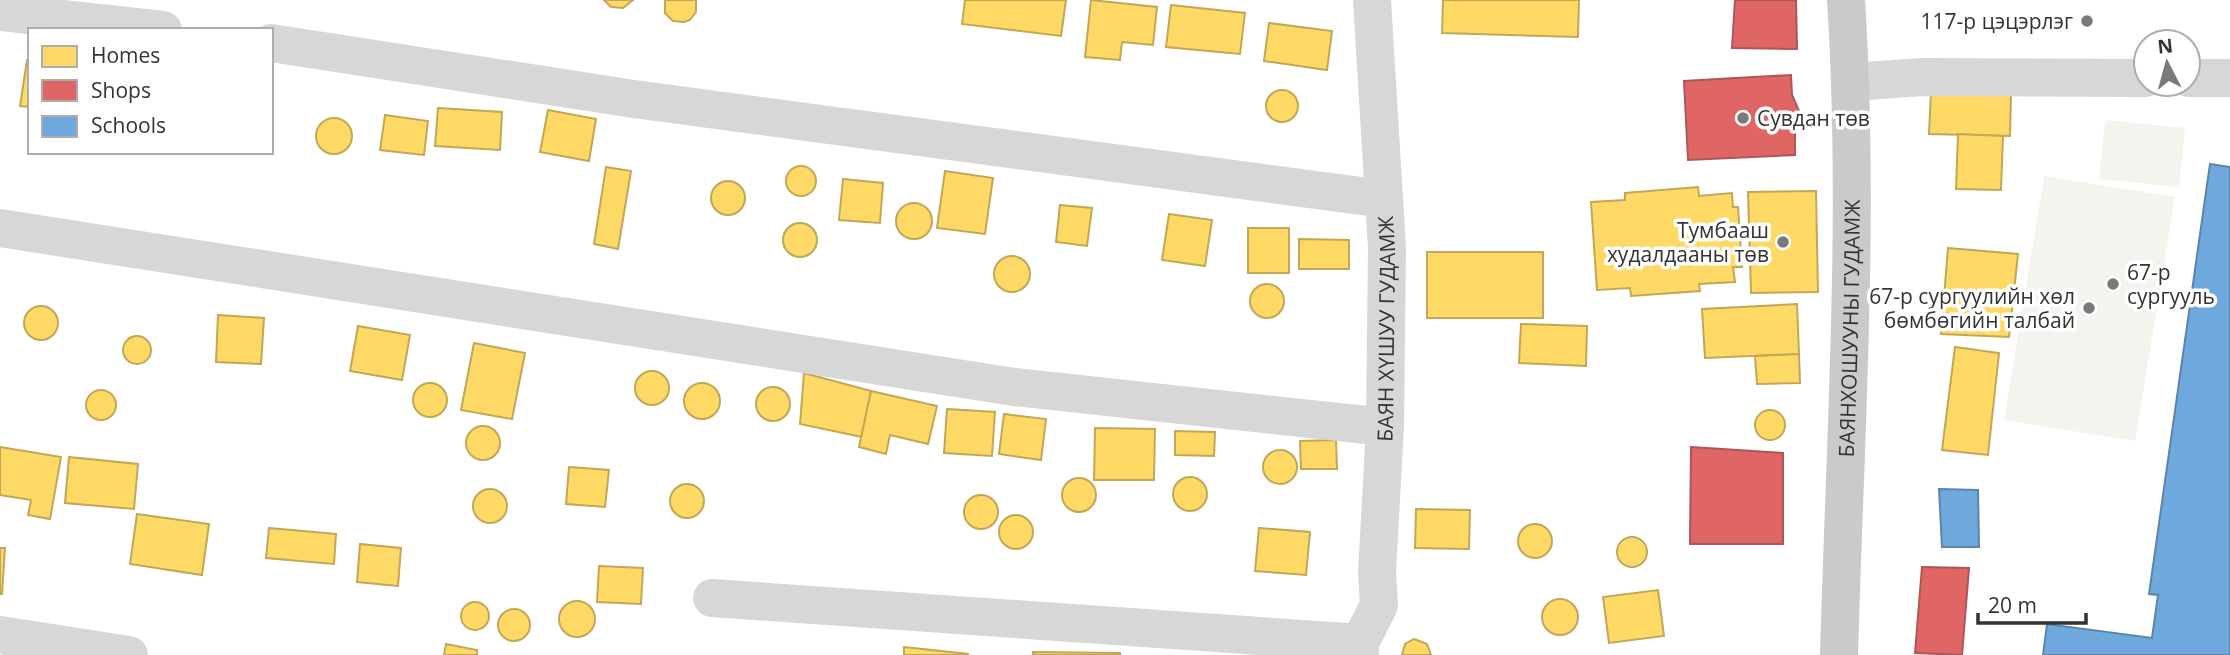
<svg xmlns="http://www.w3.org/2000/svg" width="2230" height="655" font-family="'Open Sans',sans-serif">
	<rect width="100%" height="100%" fill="#fff"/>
	<g fill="#f1f5ed">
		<polygon points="2105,120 2185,128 2179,187 2099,179"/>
		<polygon points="2044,176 2175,197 2135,441 2004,420"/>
	</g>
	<g fill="#ffd966" stroke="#c2a757" stroke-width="2">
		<polygon points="604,0 633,0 623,8 611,7"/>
		<polygon points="665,0 696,0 696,12 690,20 684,22 673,21 665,13"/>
		<polygon points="965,0 1066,0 1061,36 962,24"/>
		<polygon points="1091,0 1157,7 1153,45 1122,42 1120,60 1085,57"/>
		<polygon points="1443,0 1579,0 1578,37 1442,33"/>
		<polygon points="1171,5 1245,13 1240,54 1166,47"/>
		<polygon points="1269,23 1332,31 1327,70 1264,61"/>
		<polygon points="27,60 30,60 30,107 20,106"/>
		<circle cx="1282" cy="106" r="16"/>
		<polygon points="1931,91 2011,93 2010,136 1929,134"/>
		<polygon points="438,108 502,112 500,150 435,146"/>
		<polygon points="548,110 596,119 589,161 540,152"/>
		<polygon points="385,115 428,121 424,155 380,150"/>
		<circle cx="334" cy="136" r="18"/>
		<polygon points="1958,134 2003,136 2001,190 1956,189"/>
		<circle cx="801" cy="181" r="15"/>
		<polygon points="606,167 631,171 618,249 594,244"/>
		<polygon points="945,171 993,178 985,234 937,228"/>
		<polygon points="843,179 883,183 880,223 839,220"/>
		<circle cx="728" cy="198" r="17"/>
		<polygon points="1698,187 1699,196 1732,193 1733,207 1738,207 1742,267 1733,267 1735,282 1699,284 1700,291 1631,296 1630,288 1597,290 1591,202 1625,200 1625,193"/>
		<polygon points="1816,191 1818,292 1751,293 1748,192"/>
		<circle cx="914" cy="221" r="18"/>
		<polygon points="1060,205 1092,208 1087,246 1056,242"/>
		<polygon points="1169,214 1212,220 1205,266 1162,260"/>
		<circle cx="800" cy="240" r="17"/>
		<rect x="1248" y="228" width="41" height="45"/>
		<polygon points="1299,239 1349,240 1349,269 1299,269"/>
		<polygon points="1948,248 2018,254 2009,337 1941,334"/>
		<rect x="1427" y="252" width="116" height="66"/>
		<circle cx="1012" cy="274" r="18"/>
		<circle cx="1267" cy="301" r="17"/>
		<polygon points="1797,304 1799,354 1705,358 1702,309"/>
		<circle cx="41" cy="323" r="17"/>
		<polygon points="218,315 264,318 261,364 216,362"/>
		<polygon points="1521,324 1587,326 1586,366 1519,363"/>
		<polygon points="358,326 410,335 402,380 350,371"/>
		<circle cx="137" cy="350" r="14"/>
		<polygon points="474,343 525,353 512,419 461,410"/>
		<polygon points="1955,347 1999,353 1988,455 1942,450"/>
		<polygon points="1799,354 1800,383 1757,384 1755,356"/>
		<circle cx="652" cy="388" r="17"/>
		<polygon points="804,373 871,391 862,437 800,424"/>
		<circle cx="702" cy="401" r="18"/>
		<circle cx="430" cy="400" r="17"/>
		<circle cx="773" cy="404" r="17"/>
		<circle cx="101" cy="405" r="15"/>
		<polygon points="871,391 937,406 928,444 890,435 886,454 859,447"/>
		<polygon points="947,409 995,412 992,456 944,453"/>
		<circle cx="1770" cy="425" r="15"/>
		<polygon points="1004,414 1046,419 1041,460 999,454"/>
		<circle cx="483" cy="443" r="17"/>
		<polygon points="1095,428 1155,429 1154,480 1094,480"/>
		<polygon points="1175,431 1215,432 1214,456 1175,455"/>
		<polygon points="1336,440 1337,469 1301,469 1300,441"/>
		<polygon points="0,447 61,457 50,519 28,515 31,500 0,495"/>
		<circle cx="1280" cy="467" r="17"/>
		<polygon points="69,457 138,464 134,509 65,503"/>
		<polygon points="569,467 609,470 605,507 566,504"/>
		<circle cx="1190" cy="494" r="17"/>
		<circle cx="1079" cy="495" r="17"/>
		<circle cx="687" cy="501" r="17"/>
		<circle cx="490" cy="506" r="17"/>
		<circle cx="981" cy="512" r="17"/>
		<polygon points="1416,509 1470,510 1469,549 1415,548"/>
		<polygon points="137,514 209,524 202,575 130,564"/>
		<circle cx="1016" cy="532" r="17"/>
		<circle cx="1535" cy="541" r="17"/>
		<polygon points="269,528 336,534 334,564 266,558"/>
		<polygon points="1259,528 1310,532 1306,575 1255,571"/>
		<circle cx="1632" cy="552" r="15"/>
		<polygon points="360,544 401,548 398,586 357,582"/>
		<polygon points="0,548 5,548 2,594 0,594"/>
		<polygon points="599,566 643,568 641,604 597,602"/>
		<polygon points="1658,590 1664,636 1609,643 1603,597"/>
		<circle cx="1560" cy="617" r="18"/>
		<circle cx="577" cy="619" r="18"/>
		<circle cx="475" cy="616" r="14"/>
		<circle cx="514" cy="625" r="16"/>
		<polygon points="1414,639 1427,644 1431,655 1402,655 1405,644"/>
		<polygon points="446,644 477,650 477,655 444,655"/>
		<polygon points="904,647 968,654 968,655 904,655"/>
		<polygon points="1033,652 1120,653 1120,655 1033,655"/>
	</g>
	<g fill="#e06666" stroke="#ac5757" stroke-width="2">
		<polygon points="1735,0 1796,0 1797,49 1732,48"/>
		<polygon points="1791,75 1792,95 1800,113 1795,135 1795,155 1688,160 1684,81"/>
		<polygon points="1691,447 1783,453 1783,544 1690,544"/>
		<polygon points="1922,567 1969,568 1962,655 1915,653"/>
	</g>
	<g fill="#6fa8dc" stroke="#5d85a9" stroke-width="2">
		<polygon points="2210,164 2230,167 2230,655 2043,655 2047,624 2152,638 2158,595 2149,594"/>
		<polygon points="1939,489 1978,490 1979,547 1942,547"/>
	</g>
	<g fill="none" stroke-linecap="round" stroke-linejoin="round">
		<g stroke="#d7d7d7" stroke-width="38">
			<polyline points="0,12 163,30"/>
			<polyline points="271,43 634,99 1384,199"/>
			<polyline points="2188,78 2230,78"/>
			<polyline points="1851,82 1923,77 2146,78"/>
			<polyline points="0,228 1014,387 1385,427"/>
			<polyline points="712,598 1360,643"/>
			<polyline points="0,635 129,655"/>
			<path id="s1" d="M1360 655V643L1379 605 1377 573 1385 427 1387 248 1372 0"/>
		</g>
		<path stroke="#cacaca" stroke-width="38" id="s2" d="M1839 655C1845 437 1860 218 1846 0"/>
	</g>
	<g fill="#7a7a7a" stroke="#fff" stroke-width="2.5">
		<circle cx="2087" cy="21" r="7"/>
		<circle cx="1743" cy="118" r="7"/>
		<circle cx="1783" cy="242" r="7"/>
		<circle cx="2113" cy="284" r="7"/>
		<circle cx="2089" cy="308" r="7"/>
	</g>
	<g text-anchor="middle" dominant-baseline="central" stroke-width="7" stroke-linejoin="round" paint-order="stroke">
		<g font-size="21" fill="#333" stroke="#fff" text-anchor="end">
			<text x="2073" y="21">117-р цэцэрлэг</text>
			<text x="1757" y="118" text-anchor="start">Сувдан төв</text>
			<text x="1769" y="230">Тумбааш<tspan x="1769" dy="24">худалдааны төв</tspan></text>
			<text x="2127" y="272" text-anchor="start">67-р<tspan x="2127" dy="24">сургууль</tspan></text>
			<text x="2075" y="296">67-р сургуулийн хөл<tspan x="2075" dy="24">бөмбөгийн талбай</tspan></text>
		</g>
		<g font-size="21" fill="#333" stroke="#fff">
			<text stroke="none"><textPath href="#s2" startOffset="327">БАЯНХОШУУНЫ ГУДАМЖ</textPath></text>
			<text stroke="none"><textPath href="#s1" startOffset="331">БАЯН ХҮШУУ ГУДАМЖ</textPath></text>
		</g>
	</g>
	<rect x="28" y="28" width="245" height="126" fill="#ffffff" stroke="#adadad" stroke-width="2"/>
	<rect x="42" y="46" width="35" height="21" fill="#ffd966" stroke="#adadad" stroke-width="2"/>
	<text x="91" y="63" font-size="21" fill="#333333">Homes</text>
	<rect x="42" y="80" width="35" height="21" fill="#e06666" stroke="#adadad" stroke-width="2"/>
	<text x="91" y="98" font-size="21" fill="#333333">Shops</text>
	<rect x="42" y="116" width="35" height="21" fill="#6fa8dc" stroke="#adadad" stroke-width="2"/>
	<text x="91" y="133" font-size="21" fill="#333333">Schools</text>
	<g transform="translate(2167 63) rotate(354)"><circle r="33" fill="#ffffff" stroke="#adadad" stroke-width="2"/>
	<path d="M0-5L12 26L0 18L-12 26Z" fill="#7a7a7a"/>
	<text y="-10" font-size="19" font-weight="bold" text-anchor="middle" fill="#333333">N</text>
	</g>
	<path d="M1978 613v10h108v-10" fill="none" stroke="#333333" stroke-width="3.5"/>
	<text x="1988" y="613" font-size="21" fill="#333333" stroke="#ffffff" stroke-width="5" paint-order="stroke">20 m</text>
</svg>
